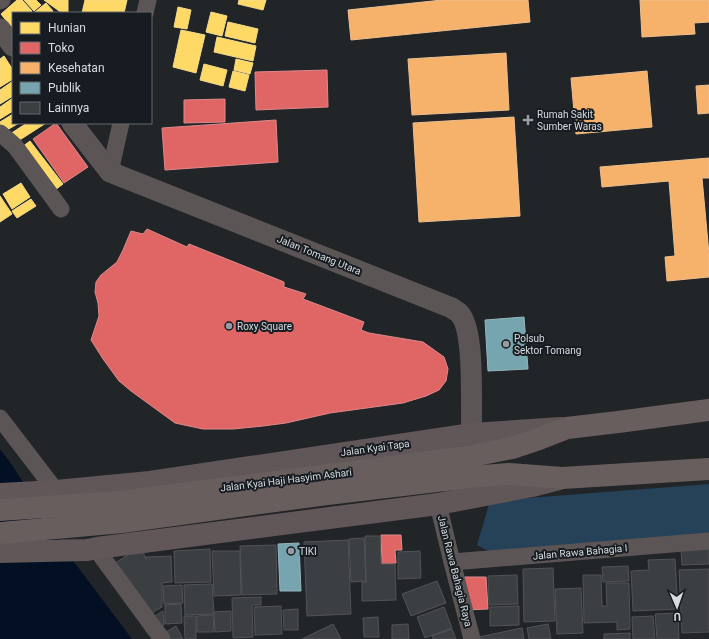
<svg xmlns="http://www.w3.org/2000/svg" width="709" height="639" font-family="Roboto,sans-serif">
	<rect width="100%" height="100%" fill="#222528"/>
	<polygon fill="#254259" points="709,484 709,538 492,553 477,545 490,501"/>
	<polygon fill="#030f22" points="0,449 12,465 74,562 132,639 0,639"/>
	<g fill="#ffd966" stroke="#f3da8b">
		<polygon points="17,0 22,0 32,11 30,13 13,13 13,27 12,28 1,14"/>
		<polygon points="24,0 36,0 41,5 34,11"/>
		<polygon points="44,0 68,0 68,13 62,13"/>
		<polygon points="85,0 127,0 124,13 82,13"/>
		<polygon points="239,0 266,0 263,10 238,4"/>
		<polygon points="46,3 53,11 51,13 37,13 35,12"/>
		<polygon points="178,7 191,10 187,29 174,27"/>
		<polygon points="211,12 227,16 222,36 206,32"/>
		<polygon points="228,22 258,29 255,43 225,36"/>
		<polygon points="181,30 205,35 196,73 173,67"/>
		<polygon points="217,37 256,46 253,61 214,52"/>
		<polygon points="4,56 13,70 13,79 0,87 0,59"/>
		<polygon points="236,59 253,63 250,74 234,70"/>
		<polygon points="204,64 227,70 223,86 200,80"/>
		<polygon points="233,71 249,75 245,91 229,87"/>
		<polygon points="13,81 13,96 0,104 0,90"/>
		<polygon points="13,98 13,111 0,119 0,107"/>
		<polygon points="13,114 13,123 19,123 2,133 0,130 0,122"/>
		<polygon points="27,123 46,123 15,143 10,134"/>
		<polygon points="30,141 63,184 55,190 22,147"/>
		<polygon points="21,183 30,197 12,209 3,194"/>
		<polygon points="0,196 12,214 0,222"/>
		<polygon points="31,199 36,206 17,218 12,211"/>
	</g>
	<g fill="#e06666" stroke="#de898b">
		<polygon points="327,70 328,107 256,110 255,72"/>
		<polygon points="225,99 225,122 184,123 184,100"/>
		<polygon points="276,120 278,162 165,170 162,128"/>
		<polygon points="56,123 88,167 64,183 33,139"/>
		<polygon points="147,229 187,247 189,244 284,282 284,287 306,294 303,299 364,322 361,330 369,333 423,342 444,357 448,369 446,381 439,390 426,396 403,403 330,413 286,423 263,426 233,429 203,429 175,423 131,391 119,381 103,359 91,340 99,316 98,303 95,292 96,282 101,275 117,262 123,250 131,231 143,234"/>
		<polygon points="381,535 401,535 402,550 395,550 396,563 382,564"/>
		<polygon points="464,577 486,577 488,609 465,610"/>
	</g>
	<g fill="#f6b26b" stroke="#edbf8e">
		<polygon points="442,0 528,0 530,22 351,40 348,10"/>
		<polygon points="640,0 709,0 709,22 694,23 695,34 642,37"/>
		<polygon points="506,53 509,110 412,115 408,59"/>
		<polygon points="647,71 652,127 576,134 571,78"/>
		<polygon points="709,85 709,113 698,114 696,86"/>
		<polygon points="514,117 520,216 419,222 413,123"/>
		<polygon points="709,158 709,178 702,178 709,254 709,277 667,281 665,257 675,256 669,181 602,187 600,167"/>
	</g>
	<g fill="#76a5af" stroke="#93b6be">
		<polygon points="524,317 528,369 488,371 485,320"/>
		<polygon points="299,543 301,591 280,591 278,544"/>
	</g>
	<g fill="#3c3f42" stroke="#515356">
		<polygon points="365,536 380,536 381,564 395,564 396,600 362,601 362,582 366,582"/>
		<polygon points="364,538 366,581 351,582 349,539"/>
		<polygon points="348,540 351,614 307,616 304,542"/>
		<polygon points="276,545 277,594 242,595 240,546"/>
		<polygon points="141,547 146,559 146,557 171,556 172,582 162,583 162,607 148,615 110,566"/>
		<polygon points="210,549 211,582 175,583 174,551"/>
		<polygon points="709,549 709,564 682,565 681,550"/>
		<polygon points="212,551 240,551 241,595 214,596"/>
		<polygon points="420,551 421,578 398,579 398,552"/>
		<polygon points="675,559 678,609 633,611 631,571 649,570 648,560"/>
		<polygon points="628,566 629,581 603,582 602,567"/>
		<polygon points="553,568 555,621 524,622 523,569"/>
		<polygon points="709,569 709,632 682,633 679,570"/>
		<polygon points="517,575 518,604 489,605 488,576"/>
		<polygon points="583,575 601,575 602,606 607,606 606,583 629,583 630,629 617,630 617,622 584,623"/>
		<polygon points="437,581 446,603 411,616 402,594"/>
		<polygon points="212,584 214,614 185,615 184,585"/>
		<polygon points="182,585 183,603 164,604 163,586"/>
		<polygon points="581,588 583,633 557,634 555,589"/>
		<polygon points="261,597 261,605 252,605 253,637 233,638 232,598"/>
		<polygon points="181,604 182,623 165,624 165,605"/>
		<polygon points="281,606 282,634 255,635 254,607"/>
		<polygon points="519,606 519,625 490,626 490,607"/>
		<polygon points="444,607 452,628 425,638 417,617"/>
		<polygon points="298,609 298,630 284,630 283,610"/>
		<polygon points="163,611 164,625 156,630 150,619"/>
		<polygon points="231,611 231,631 215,632 214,612"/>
		<polygon points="678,613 679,639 657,639 655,614"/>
		<polygon points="213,615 214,632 197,632 197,616"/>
		<polygon points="184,616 196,616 196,639 185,639"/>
		<polygon points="653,616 655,639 633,639 632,617"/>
		<polygon points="378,617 379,637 364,637 363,618"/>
		<polygon points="333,624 341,639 302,639"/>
		<polygon points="408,624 409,639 392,639 392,625"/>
		<polygon points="548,624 551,639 529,639 527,628"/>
		<polygon points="176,626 183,639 167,639 164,633"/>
		<polygon points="522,628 524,639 480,639 479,637"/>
		<polygon points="452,629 456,639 433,639 432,636"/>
		<polygon points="630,633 630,639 604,639 604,634"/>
	</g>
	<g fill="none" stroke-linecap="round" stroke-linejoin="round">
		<g stroke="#5c5555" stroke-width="17">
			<polyline points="0,1 2,0"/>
			<polyline points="145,13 148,0"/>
			<polyline points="0,133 15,146 61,209"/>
			<polyline points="110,172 121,123"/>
			<polyline points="0,418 56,491"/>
			<polyline points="438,504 452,562 472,639"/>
			<polyline points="97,548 102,557 162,639"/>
			<polyline points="452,562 709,541"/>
		</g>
		<g stroke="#5c5555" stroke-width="21">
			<polyline points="0,29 13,46"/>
			<path d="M72 123 110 172 452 308C454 310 457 311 459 313 476 330 470 408 472 434"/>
		</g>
		<g stroke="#615658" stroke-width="22">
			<polyline points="0,494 56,491 150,482 472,434 561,428"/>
			<polyline points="0,552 87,550 97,548 438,504 532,486 559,479"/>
		</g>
		<g stroke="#695e5e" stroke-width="22">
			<polyline points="0,510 119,502 467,457 512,448 539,439 567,428 618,422 709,410"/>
			<polyline points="0,533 122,522 327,494 470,477 509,474 562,478 709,469"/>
		</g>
	</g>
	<g fill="#989ca0" stroke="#161c21" stroke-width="1.5">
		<path d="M526 114h4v4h4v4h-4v4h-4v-4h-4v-4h4z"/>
		<circle cx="229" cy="326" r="4"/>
		<circle cx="506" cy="344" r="4"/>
		<circle cx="291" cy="551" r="4"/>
	</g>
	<g text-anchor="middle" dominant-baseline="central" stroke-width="4" stroke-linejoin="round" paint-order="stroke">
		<g font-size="10" fill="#d8dce0" stroke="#161c21" text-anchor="start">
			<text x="537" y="114">Rumah Sakit<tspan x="537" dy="12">Sumber Waras</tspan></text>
			<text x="237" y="326">Roxy Square</text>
			<text x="514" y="338">Polsub<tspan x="514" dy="12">Sektor Tomang</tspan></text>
			<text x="299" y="551">TIKI</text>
		</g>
		<g font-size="10" fill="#d8dce0" stroke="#161c21">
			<text transform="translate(319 255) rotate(22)">Jalan Tomang Utara</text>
			<text transform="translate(375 448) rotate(-8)">Jalan Kyai Tapa</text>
			<text transform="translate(286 480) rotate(-7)">Jalan Kyai Haji Hasyim Ashari</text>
			<text transform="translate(580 552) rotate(-5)">Jalan Rawa Bahagia I</text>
			<text transform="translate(455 571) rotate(76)">Jalan Rawa Bahagia Raya</text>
		</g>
	</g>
	<rect x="12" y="12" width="140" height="112" fill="#161c21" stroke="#64696d"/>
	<rect x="20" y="22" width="20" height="12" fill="#ffd966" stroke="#64696d"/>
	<text x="48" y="32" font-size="12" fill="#d8dce0">Hunian</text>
	<rect x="20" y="42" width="20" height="12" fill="#e06666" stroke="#64696d"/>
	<text x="48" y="52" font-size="12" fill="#d8dce0">Toko</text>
	<rect x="20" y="62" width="20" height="12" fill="#f6b26b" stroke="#64696d"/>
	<text x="48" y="72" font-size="12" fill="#d8dce0">Kesehatan</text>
	<rect x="20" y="82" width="20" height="12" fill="#76a5af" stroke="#64696d"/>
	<text x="48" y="92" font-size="12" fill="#d8dce0">Publik</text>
	<rect x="20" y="102" width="20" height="12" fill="#3c3f42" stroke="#64696d"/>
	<text x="48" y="112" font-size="12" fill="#d8dce0">Lainnya</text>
	<g transform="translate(677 607) rotate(178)" stroke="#161c21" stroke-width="3" paint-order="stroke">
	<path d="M0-3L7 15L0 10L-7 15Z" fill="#d8dce0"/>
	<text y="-6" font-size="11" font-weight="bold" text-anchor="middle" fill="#d8dce0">U</text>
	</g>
</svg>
